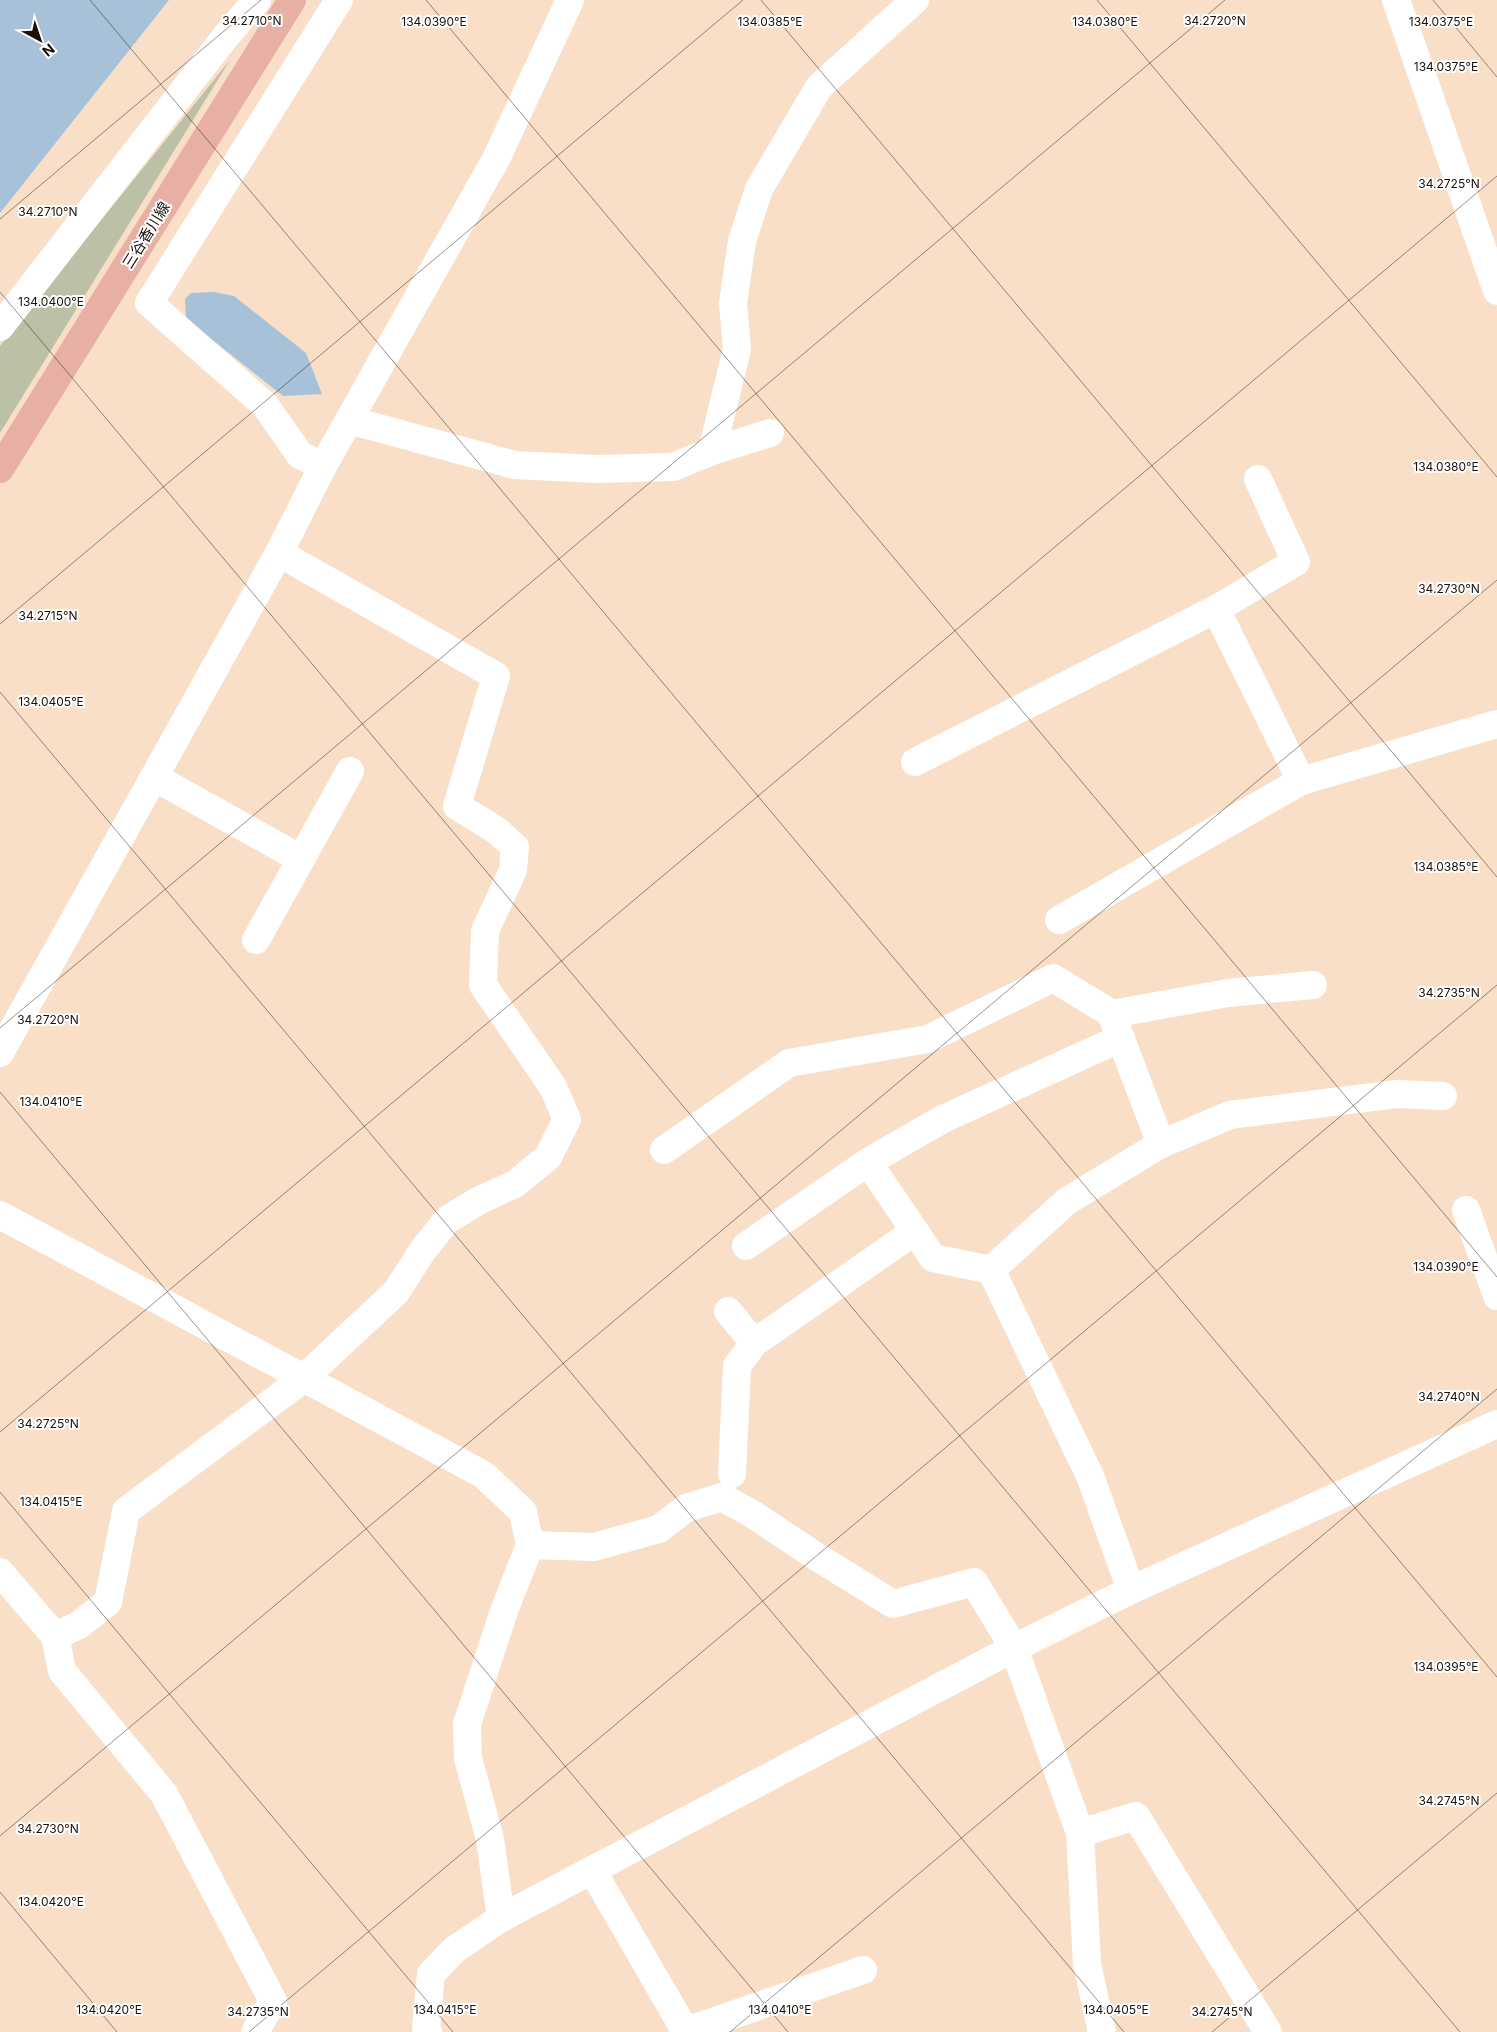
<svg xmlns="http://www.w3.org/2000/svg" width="1497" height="2032" font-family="Inter,'Noto Sans JP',sans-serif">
	<rect width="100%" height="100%" fill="#f9dfc7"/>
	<polygon fill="#bcc0a7" points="230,60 0,433 0,346"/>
	<g fill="#a6c1d8">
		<polygon points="0,0 169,0 0,213"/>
		<polygon points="214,292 234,296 306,353 322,394 283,396 186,319 185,299 191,293"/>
	</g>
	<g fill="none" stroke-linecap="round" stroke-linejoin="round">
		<g stroke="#fff" stroke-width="28">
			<polyline points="1396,0 1497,291"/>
			<polyline points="0,327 226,36 257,0"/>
			<polyline points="349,420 515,465 596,469 673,467 712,451 770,433"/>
			<polyline points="712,451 737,349 733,303 742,241 759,189 819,87 915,0"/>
			<polyline points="323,466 300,455 265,405 149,303 339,0"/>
			<polyline points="1216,609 1301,781"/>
			<polyline points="915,762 1216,609 1296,562 1258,479"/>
			<polyline points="154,777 301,859"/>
			<polyline points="1059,920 1301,781 1497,724"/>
			<polyline points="256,940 350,771"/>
			<polyline points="1114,1021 1161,1144"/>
			<polyline points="0,1053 279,553 323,466 496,159 570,0"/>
			<polyline points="664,1150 789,1063 928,1039 1053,978 1112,1014 1228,993 1313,985"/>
			<polyline points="868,1162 933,1258 991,1270 1090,1476 1131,1590"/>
			<polyline points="1466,1210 1497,1296"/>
			<polyline points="0,1215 484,1475 523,1512 530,1545 505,1608 467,1724 468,1758 490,1839 501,1918"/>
			<polyline points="746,1246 868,1162 943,1119 1121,1038"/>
			<polyline points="991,1270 1067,1201 1161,1144 1230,1115 1397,1094 1443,1096"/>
			<polyline points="728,1311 754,1343"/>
			<polyline points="732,1474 737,1366 754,1343 915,1231"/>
			<polyline points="530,1545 594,1547 659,1529 686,1508 722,1497 754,1515 817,1557 893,1604 974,1582 1014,1648 1080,1833 1087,1964 1102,2032"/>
			<polyline points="0,1572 55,1636 79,1625 108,1602 126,1511 303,1379 396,1292 423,1250 447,1220 478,1201 515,1184 548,1157 567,1119 553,1087 483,985 485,931 513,870 515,847 496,830 457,806 496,676 279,553"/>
			<polyline points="55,1636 62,1671 164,1794 273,2001 255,2032"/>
			<polyline points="1080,1833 1136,1816 1268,2032"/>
			<polyline points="592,1870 686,2032"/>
			<polyline points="686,2031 863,1970"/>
			<polyline points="428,2032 426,2028 431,1974 454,1950 501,1918 1014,1648 1131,1590 1497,1424"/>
		</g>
		<polyline stroke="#e8b0a4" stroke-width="28" points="0,469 292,0"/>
	</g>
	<path fill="none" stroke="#191008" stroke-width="1" stroke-opacity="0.45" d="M90 0 1497 1677M426 0 1497 1277M761 0 1497 877M1097 0 1497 477M1433 0 1497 77M0 219 261 0M0 292 1460 2032M0 624 743 0M0 692 1124 2032M0 1028 1225 0M0 1092 788 2032M0 1432 1497 176M0 1492 453 2032M0 1836 1497 580M0 1892 117 2032M249 2032 1497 985M730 2032 1497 1389M1212 2032 1497 1793"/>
	<g text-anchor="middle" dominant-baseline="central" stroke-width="4" stroke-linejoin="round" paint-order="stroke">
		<g font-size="15" fill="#191008" stroke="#fff">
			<text transform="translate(146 235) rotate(-58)">三谷香川線</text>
		</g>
	</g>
	<g font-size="12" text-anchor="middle" fill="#191008" stroke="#fff" stroke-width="4" stroke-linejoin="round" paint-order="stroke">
		<text x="252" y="25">34.2710°N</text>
		<text x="1215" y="25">34.2720°N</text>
		<text x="1441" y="26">134.0375°E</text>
		<text x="1105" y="26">134.0380°E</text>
		<text x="434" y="26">134.0390°E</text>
		<text x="770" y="26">134.0385°E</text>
		<text x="1446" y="71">134.0375°E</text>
		<text x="1449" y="188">34.2725°N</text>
		<text x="48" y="216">34.2710°N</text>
		<text x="51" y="306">134.0400°E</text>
		<text x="1446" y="471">134.0380°E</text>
		<text x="1449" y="593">34.2730°N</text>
		<text x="48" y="620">34.2715°N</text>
		<text x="51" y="706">134.0405°E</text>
		<text x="1446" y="871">134.0385°E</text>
		<text x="1449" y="997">34.2735°N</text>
		<text x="48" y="1024">34.2720°N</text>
		<text x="51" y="1106">134.0410°E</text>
		<text x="1446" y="1271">134.0390°E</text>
		<text x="1449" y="1401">34.2740°N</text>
		<text x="48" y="1428">34.2725°N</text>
		<text x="51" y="1506">134.0415°E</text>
		<text x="1446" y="1671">134.0395°E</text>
		<text x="1449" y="1805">34.2745°N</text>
		<text x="48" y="1833">34.2730°N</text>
		<text x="51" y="1906">134.0420°E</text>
		<text x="109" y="2014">134.0420°E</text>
		<text x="445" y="2014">134.0415°E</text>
		<text x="780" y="2014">134.0410°E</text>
		<text x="1116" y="2014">134.0405°E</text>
		<text x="258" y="2016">34.2735°N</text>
		<text x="1222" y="2016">34.2745°N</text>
	</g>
	<g transform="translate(40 40) rotate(140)" stroke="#ffffff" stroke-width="4" paint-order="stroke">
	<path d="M0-4L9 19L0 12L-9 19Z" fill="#191008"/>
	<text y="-8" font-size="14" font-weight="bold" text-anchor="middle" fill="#191008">N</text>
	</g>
</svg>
